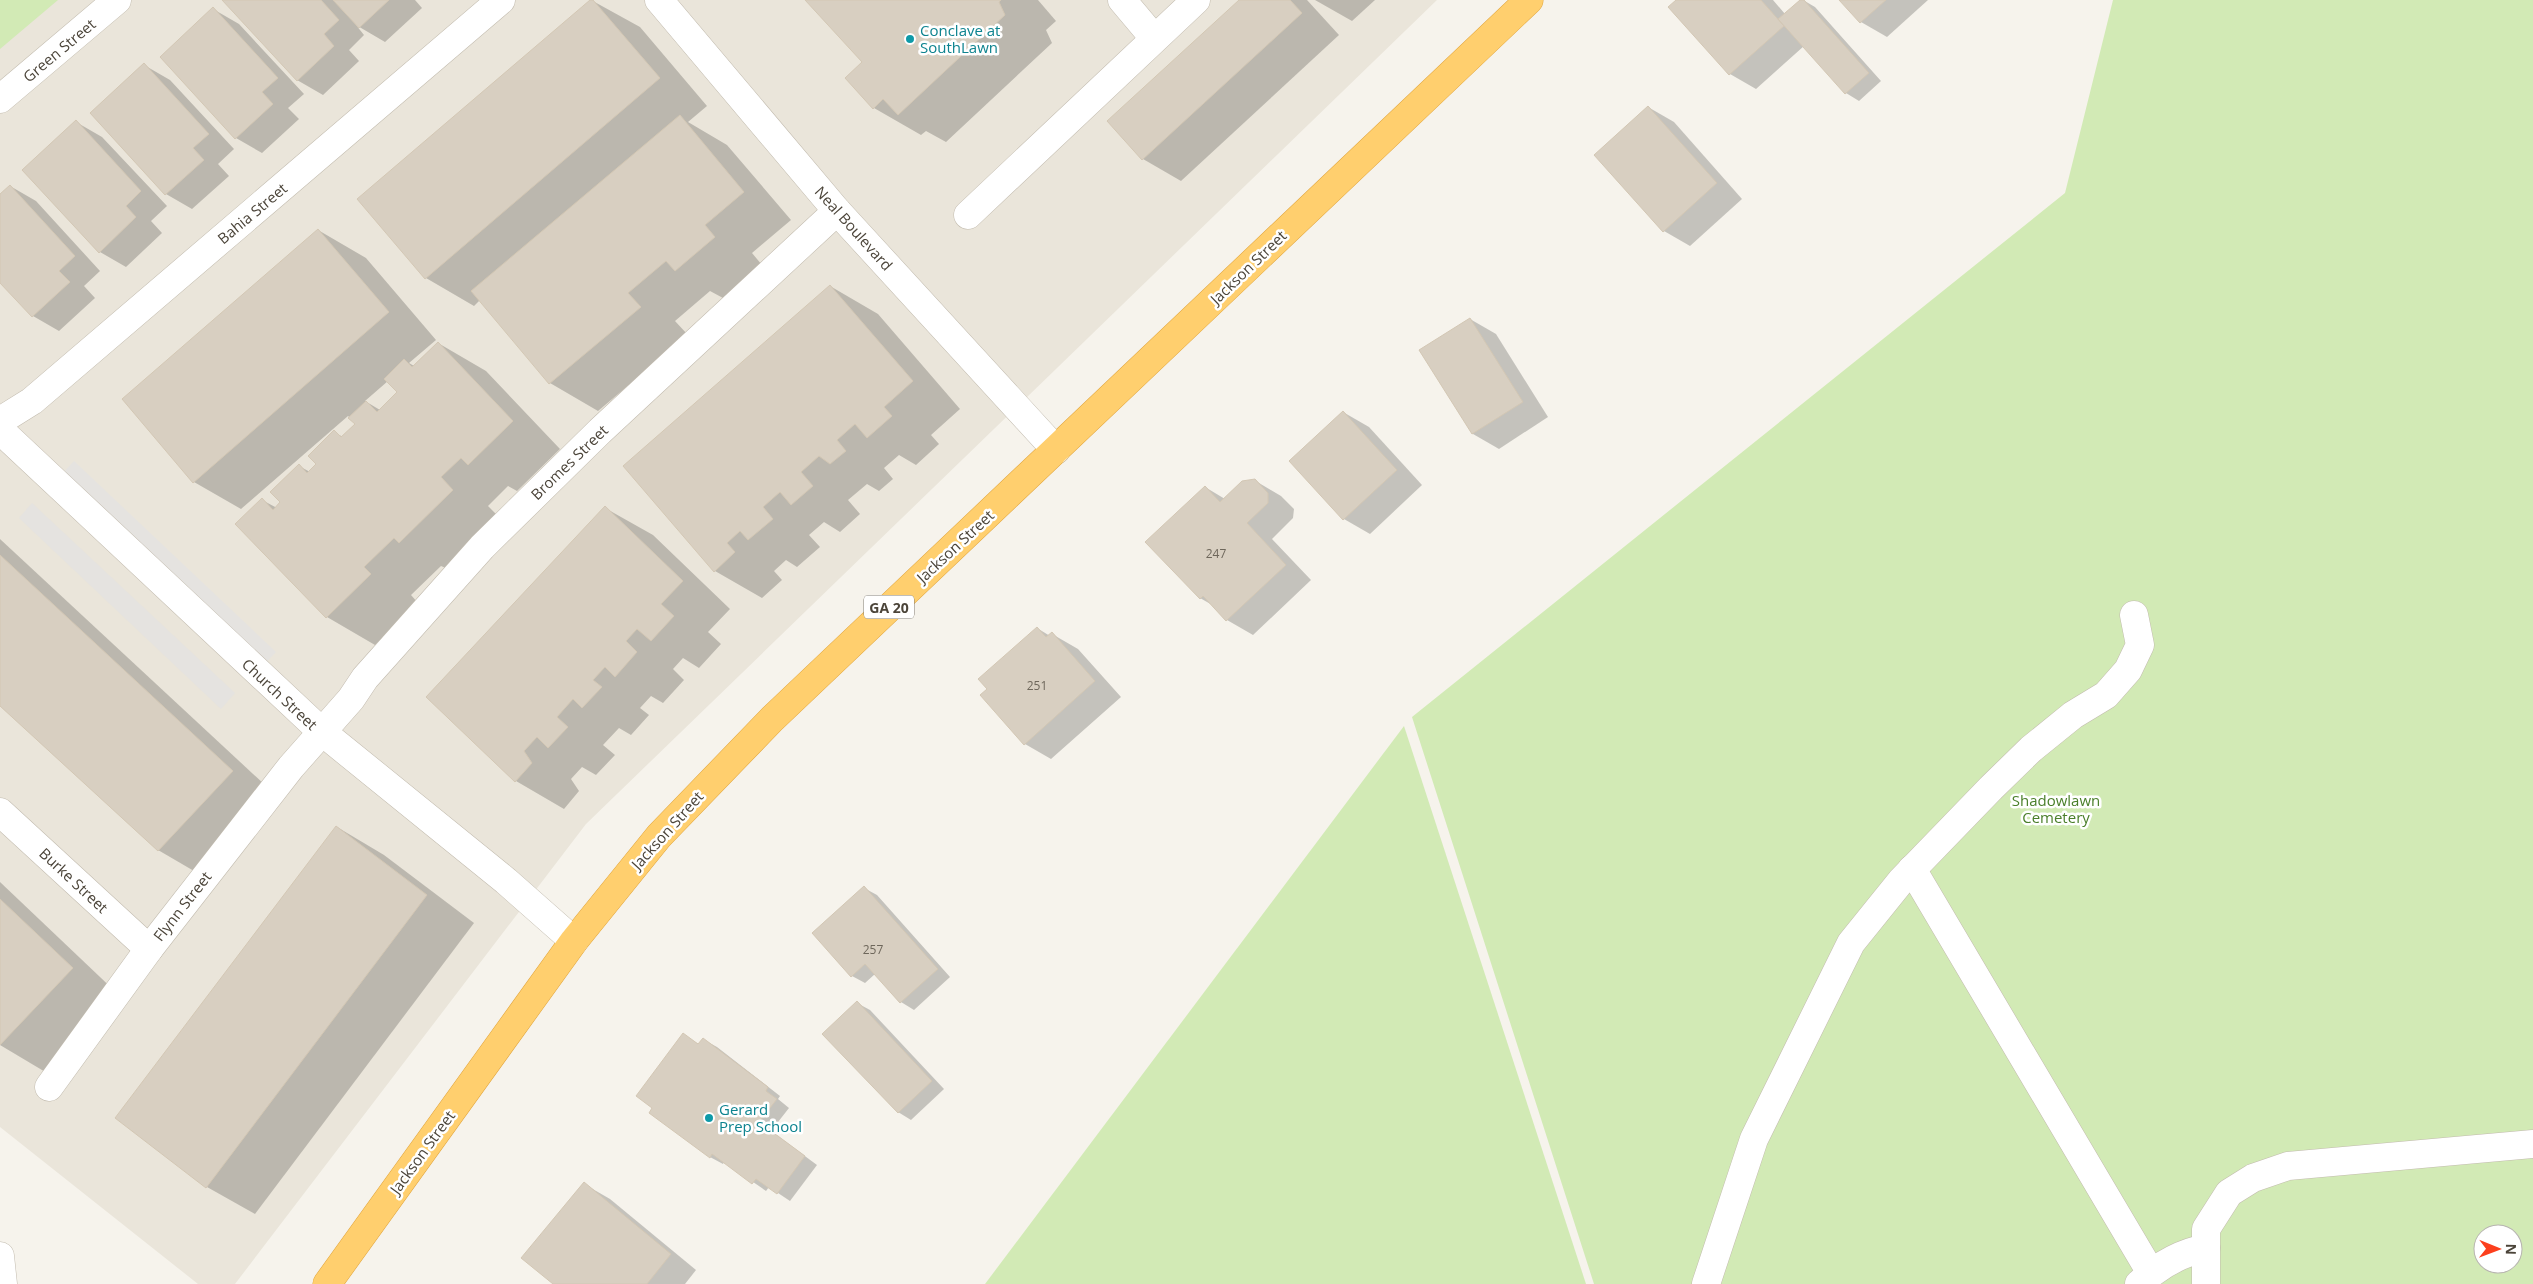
<svg xmlns="http://www.w3.org/2000/svg" width="2533" height="1284" font-family="'Open Sans',sans-serif">
	<rect width="100%" height="100%" fill="#f6f3ec"/>
	<polygon fill="#eae5da" points="0,0 1437,0 586,824 235,1284 198,1284 0,1127"/>
	<g fill="#d2eab5" fill-rule="evenodd">
		<polygon points="0,0 58,0 0,49"/>
		<path d="M2113 0H2533V1284H1594L1412 717 2065 193ZM2483 1234H2513V1264H2483Z"/>
		<polygon points="1404,726 1586,1284 985,1284"/>
	</g>
	<g fill="#e5e3e0">
		<polygon points="74,461 276,652 262,667 60,476"/>
		<polygon points="32,503 235,693 221,709 19,518"/>
	</g>
	<g fill="#0003" fill-rule="evenodd">
		<polygon points="223,0 415,0 422,8 385,42 356,25 364,35 349,50 359,61 323,95 297,80"/>
		<polygon points="591,0 640,27 707,106 688,122 727,145 791,220 752,253 762,265 723,298 710,291 675,321 688,335 598,411 550,383 480,300 474,306 426,278"/>
		<polygon points="807,0 1038,0 1056,21 1046,30 1052,43 946,142 926,131 921,135 874,108 863,62"/>
		<polygon points="1241,0 1307,0 1339,35 1181,181 1143,159 1109,121"/>
		<polygon points="1315,0 1375,0 1352,21"/>
		<polygon points="1678,0 1773,0 1785,14 1803,0 1815,7 1881,81 1859,101 1846,93 1804,46 1756,89 1730,74"/>
		<polygon points="1841,0 1928,0 1887,37 1861,22"/>
		<polygon points="213,9 239,24 304,94 288,108 299,119 262,153 236,138"/>
		<polygon points="144,65 170,80 234,149 218,164 229,176 192,209 166,194 92,113"/>
		<polygon points="1648,107 1674,122 1742,199 1690,246 1664,231"/>
		<polygon points="76,122 102,137 167,206 151,221 162,233 126,267 100,252"/>
		<polygon points="10,186 36,201 100,271 84,286 95,298 59,331 33,316 0,281 0,196"/>
		<path d="M318 230 366 258 436 340 409 363 414 366 438 343 486 371 560 449 517 491 508 486 488 506 500 518 448 569 441 566 411 595 418 603 375 645 327 617 237 524 262 500 277 508 282 502 299 466 310 472 318 464 334 432 343 437 357 424 348 416 241 509 194 482ZM388 381 399 392 380 410 365 401Z"/>
		<polygon points="830,286 878,314 960,409 931,435 939,444 916,465 899,455 884,468 893,479 879,491 867,484 848,500 860,514 840,532 824,522 809,535 820,547 797,567 786,560 774,571 782,580 762,598 715,571"/>
		<polygon points="1470,319 1496,334 1548,417 1499,449 1473,434 1421,351"/>
		<polygon points="1343,412 1369,427 1422,485 1370,534 1344,519"/>
		<polygon points="1254,480 1281,496 1294,509 1293,518 1272,539 1311,580 1253,635 1227,620 1214,606 1200,598 1205,487 1225,499"/>
		<polygon points="605,508 653,535 730,609 708,632 721,644 699,668 683,658 673,669 684,680 663,703 651,696 640,708 649,715 631,735 619,728 603,745 615,755 596,775 582,767 571,779 579,791 564,809 516,781 428,697"/>
		<polygon points="0,539 280,799 206,878 158,850 0,705"/>
		<polygon points="1037,628 1050,636 1052,634 1078,649 1121,697 1051,759 1025,744"/>
		<polygon points="337,827 384,855 474,923 255,1214 207,1187"/>
		<polygon points="0,882 120,996 47,1073 0,1045"/>
		<polygon points="864,888 877,895 950,977 914,1010 901,1002 875,974 865,983 852,976"/>
		<polygon points="857,1003 870,1010 944,1089 911,1120 898,1112"/>
		<polygon points="683,1035 700,1045 704,1040 717,1047 780,1096 778,1099 789,1108 771,1131 817,1165 790,1201 769,1187 766,1191 724,1162 723,1164 710,1157"/>
		<polygon points="584,1184 610,1199 696,1270 685,1284 555,1284"/>
	</g>
	<g fill="#d8cfc1" stroke="#d3c7b4">
		<polygon points="222,0 321,0 339,20 324,34 334,46 297,81"/>
		<polygon points="333,0 389,0 359,28"/>
		<polygon points="590,0 593,0 660,78 425,279 357,199"/>
		<polygon points="805,0 1001,0 999,2 1005,15 898,115 883,99 873,109 845,78 862,62"/>
		<polygon points="1239,0 1290,0 1302,13 1142,160 1107,121"/>
		<polygon points="1676,0 1761,0 1784,26 1729,75 1668,7"/>
		<polygon points="1800,0 1804,0 1869,73 1845,94 1778,19"/>
		<polygon points="1839,0 1886,0 1860,23"/>
		<polygon points="213,7 278,78 262,92 273,104 235,139 160,57"/>
		<polygon points="144,63 209,134 193,148 204,160 165,195 90,113"/>
		<polygon points="1648,106 1717,183 1663,232 1594,155"/>
		<polygon points="680,115 744,192 705,225 715,237 675,271 666,261 628,293 641,307 549,384 471,291"/>
		<polygon points="76,120 141,191 126,206 136,217 99,253 22,170"/>
		<polygon points="10,185 75,256 59,271 70,282 32,317 0,283 0,194"/>
		<polygon points="318,229 389,312 193,483 122,399"/>
		<polygon points="830,285 913,381 884,407 892,416 867,438 855,424 837,440 846,451 830,464 819,456 801,472 813,486 791,505 780,492 763,507 773,519 748,540 740,531 727,543 735,552 714,572 623,466"/>
		<polygon points="1470,318 1523,402 1472,434 1419,350"/>
		<polygon points="438,342 513,421 468,465 461,458 441,477 453,490 399,543 394,538 364,567 371,574 326,618 235,524 262,498 273,510 280,502 270,492 299,464 307,473 316,464 308,456 334,430 341,437 355,424 348,418 366,401 377,412 397,392 384,379 404,359 412,367"/>
		<polygon points="1343,411 1397,470 1343,520 1289,461"/>
		<polygon points="1255,479 1268,493 1268,503 1247,523 1286,565 1226,621 1203,596 1200,599 1145,542 1205,486 1220,502 1242,481"/>
		<polygon points="605,506 683,581 661,604 674,616 651,641 637,629 626,641 637,652 615,677 605,667 593,680 602,687 582,708 573,699 557,717 568,727 548,748 537,737 524,751 532,763 515,782 426,697"/>
		<polygon points="0,555 233,771 158,851 0,706"/>
		<polygon points="1037,627 1046,637 1052,632 1095,681 1024,745 980,695 987,689 978,679"/>
		<polygon points="336,826 427,895 206,1188 115,1118"/>
		<polygon points="864,886 938,969 900,1003 865,964 851,977 812,933"/>
		<polygon points="0,899 73,968 0,1045"/>
		<polygon points="857,1001 932,1081 898,1113 822,1034"/>
		<polygon points="683,1033 698,1044 703,1038 768,1087 766,1091 777,1099 759,1122 805,1156 777,1194 756,1179 752,1184 712,1154 710,1158 649,1113 652,1108 636,1096"/>
		<polygon points="584,1182 671,1254 647,1284 553,1284 521,1258"/>
	</g>
	<g fill="none" stroke-linecap="round" stroke-linejoin="round">
		<defs>
			<g id="minor">
				<polyline points="659,0 837,211 1056,450"/>
				<polyline points="1122,0 1154,38"/>
				<polyline points="0,99 117,0"/>
				<polyline points="968,215 1196,0"/>
				<polyline points="0,421 32,401 501,0"/>
				<polyline points="0,430 321,731 506,881 574,941"/>
				<polyline points="0,812 149,949"/>
				<polyline points="1912,869 2151,1273"/>
				<polyline points="49,1087 149,949 291,767 351,699 365,678 482,547 600,431 837,211"/>
				<polyline points="0,1256 3,1284"/>
				<polyline points="1706,1284 1754,1139 1851,943 1901,881 1991,788 2031,749 2073,715 2106,695 2128,670 2140,645 2134,615"/>
				<path d="M2139 1284C2158 1266 2180 1253 2206 1248"/>
				<polyline points="2206,1284 2206,1229 2229,1193 2253,1178 2288,1166 2533,1144"/>
			</g>
			<polyline id="highway" points="327,1284 574,941 659,836 772,719 1529,0"/>
		</defs>
		<use href="#minor" stroke="#c2bbae" stroke-width="29"/>
		<use href="#highway" stroke="#e0a43c" stroke-width="29"/>
		<use href="#minor" stroke="#fff" stroke-width="28"/>
		<use href="#highway" stroke="#ffcf6e" stroke-width="28"/>
	</g>
	<g fill="#0f9aa8" stroke="#fff" stroke-width="2">
		<circle cx="910" cy="39" r="5"/>
		<circle cx="709" cy="1118" r="5"/>
	</g>
	<g text-anchor="middle" dominant-baseline="central" stroke-width="5" stroke-linejoin="round" paint-order="stroke">
		<g font-size="12" fill="#6e675b">
			<text x="1216" y="553">247</text>
			<text x="1037" y="685">251</text>
			<text x="873" y="949">257</text>
		</g>
		<rect fill="#fff" stroke="#817c74" stroke-width="1" x="864" y="595.5" width="50" height="23" rx="4"/>
		<g font-size="14" font-weight="bold" fill="#4b4439">
			<text x="889" y="607">GA 20</text>
		</g>
		<g font-size="15" fill="#0d838f" stroke="#fff" text-anchor="start">
			<text x="920" y="30">Conclave at<tspan x="920" dy="17">SouthLawn</tspan></text>
			<text x="719" y="1109">Gerard<tspan x="719" dy="17">Prep School</tspan></text>
		</g>
		<g font-size="15" fill="#4b4439" stroke="#fff">
			<text transform="translate(59 50) rotate(-40)">Green Street</text>
			<text transform="translate(252 213) rotate(-40)">Bahia Street</text>
			<text transform="translate(854 228) rotate(48)">Neal Boulevard</text>
			<text transform="translate(1248 267) rotate(-44)">Jackson Street</text>
			<text transform="translate(569 462) rotate(-44)">Bromes Street</text>
			<text transform="translate(955 546) rotate(-43)">Jackson Street</text>
			<text transform="translate(280 694) rotate(43)">Church Street</text>
			<text transform="translate(667 830) rotate(-48)">Jackson Street</text>
			<text transform="translate(74 880) rotate(43)">Burke Street</text>
			<text transform="translate(182 906) rotate(-52)">Flynn Street</text>
			<text transform="translate(422 1152) rotate(-54)">Jackson Street</text>
		</g>
		<g font-size="15" fill="#4a7f2a" stroke="#fff">
			<text x="2056" y="800">Shadowlawn<tspan x="2056" dy="17">Cemetery</tspan></text>
		</g>
	</g>
	<g transform="translate(2498 1249) rotate(91)"><circle r="24" fill="#ffffff" stroke="#b7b4b0"/>
	<path d="M0-4L9 19L0 12L-9 19Z" fill="#fc3f1d"/>
	<text y="-8" font-size="14" font-weight="bold" text-anchor="middle" fill="#4b4439">N</text>
	</g>
</svg>
